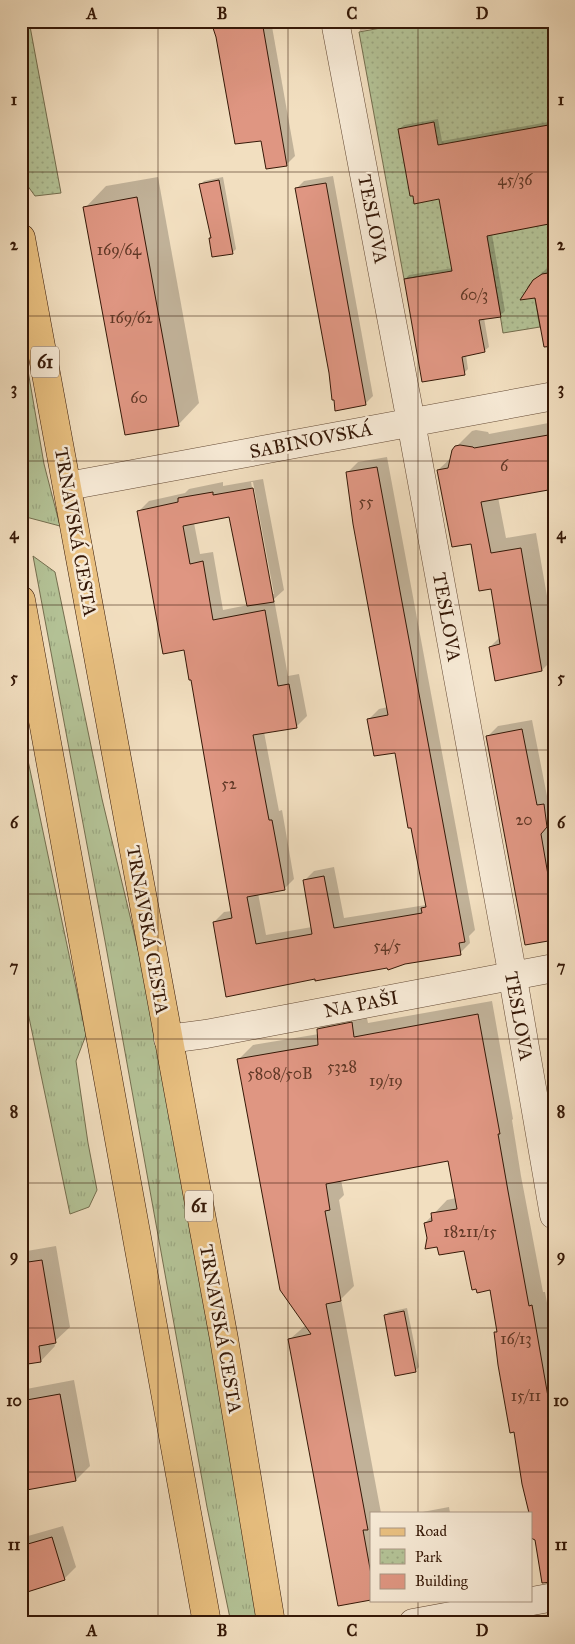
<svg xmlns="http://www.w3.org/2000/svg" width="575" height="1644" font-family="'IM FELL Great Primer',serif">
	<defs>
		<pattern id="grass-tufts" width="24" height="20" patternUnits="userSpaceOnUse" patternTransform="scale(1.25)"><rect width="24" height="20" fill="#b4c397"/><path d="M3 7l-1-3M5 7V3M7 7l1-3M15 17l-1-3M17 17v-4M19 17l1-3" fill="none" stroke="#9ba781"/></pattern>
		<pattern id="park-dots" width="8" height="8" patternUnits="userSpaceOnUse" patternTransform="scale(1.25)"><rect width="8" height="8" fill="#b4c397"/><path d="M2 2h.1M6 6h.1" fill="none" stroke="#9ba781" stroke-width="1.8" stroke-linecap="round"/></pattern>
	</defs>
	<rect width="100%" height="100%" fill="#f2dfc0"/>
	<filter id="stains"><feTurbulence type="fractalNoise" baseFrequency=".004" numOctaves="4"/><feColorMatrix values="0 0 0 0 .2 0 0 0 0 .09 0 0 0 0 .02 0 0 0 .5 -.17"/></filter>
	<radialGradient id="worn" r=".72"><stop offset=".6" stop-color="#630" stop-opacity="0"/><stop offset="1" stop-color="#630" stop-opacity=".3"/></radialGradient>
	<g fill="url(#grass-tufts)" stroke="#746e4f">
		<polygon points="21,330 44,464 60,526 26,517 21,491"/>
		<polygon points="33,556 55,572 102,799 146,983 227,1427 260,1623 231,1623 207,1507 105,941"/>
		<polygon points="21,742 26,751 86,1035 76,1061 88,1143 97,1190 89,1207 70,1214 21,979"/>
	</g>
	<g fill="url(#park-dots)" stroke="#746e4f">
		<polygon points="21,21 29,21 61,193 35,196 22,178"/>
		<path d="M419 21H554V272C542 274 535 277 528 287L535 298 540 327 503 333 492 264 447 272 452 301 427 275 404 279 359 32Z"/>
	</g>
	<g fill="#0003" fill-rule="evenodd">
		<polygon points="217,21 271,21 295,156 287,164 262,139 213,26"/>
		<polygon points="359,21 412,21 360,31"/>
		<polygon points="438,119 442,141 554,121 554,222 492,234 505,311 500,315 484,318 489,347 484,351 466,355 468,369 464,373 405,280 409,275 453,268 440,198 399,129 404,125"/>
		<polygon points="333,176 373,396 365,404 330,372 296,189 304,181"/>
		<polygon points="158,177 199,403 178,425 85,208 106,186"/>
		<polygon points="223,177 236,249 232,253 210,239 212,237 201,184 204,181"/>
		<polygon points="554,261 554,323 534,281"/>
		<polygon points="554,422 554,488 498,497 506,538 536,533 554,636 554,658 542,670 490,647 500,637 492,588 438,470 452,457 456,447 472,431 476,430 488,432 489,434"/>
		<path d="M387 457 475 930 469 936 470 943 460 953 315 978 214 922 224 912 232 911 192 678 185 648 139 511 149 501 185 493 189 489 223 482V486L263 479 284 590 274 599 288 676 299 674 307 716 297 726 264 732 279 811 282 810 294 879 284 889 258 893 266 935 312 927 304 881 314 871 334 867 344 918 426 905 396 751 369 719 379 709 388 707 347 473 358 462ZM251 482H253L274 594H271ZM230 515 248 605 223 610 213 552 200 554 194 523Z"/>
		<polygon points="532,720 547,796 553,794 554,798 554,819 550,823 554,843 554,939 488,736 498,726"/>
		<polygon points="492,1001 513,1119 512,1120 521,1176 543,1292 545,1292 554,1340 554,1565 531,1513 495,1333 498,1330 491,1289 465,1249 438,1245 428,1238 425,1223 447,1200 456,1198 449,1160 341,1180 344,1195 339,1200 354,1286 341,1299 381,1513 371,1513 371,1599 339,1604 290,1339 306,1325 239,1059 253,1045 319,1034 318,1029 332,1015 365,1009 368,1023"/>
		<polygon points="56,1246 70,1327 54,1342 55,1346 41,1361 21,1364 21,1252"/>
		<polygon points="407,1308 419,1367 415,1371 385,1315 389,1312"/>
		<polygon points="74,1380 90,1466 76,1480 21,1490 21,1390"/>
		<polygon points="449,1507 450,1513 417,1513"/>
		<polygon points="63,1526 76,1567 64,1579 21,1593 21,1538"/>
		<polygon points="21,1617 33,1623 21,1623"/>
	</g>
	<g fill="#df9682" stroke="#351807">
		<polygon points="237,21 262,21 287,166 266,169 261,141 235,144 216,37 212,25"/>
		<polygon points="434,122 438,145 554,124 554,223 487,236 501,317 479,320 485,352 462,357 465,375 422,382 404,279 452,271 439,199 414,204 413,196 410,196 398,129"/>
		<polygon points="219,180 233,254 212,257 209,238 211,238 199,184"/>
		<polygon points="326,183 366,405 335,411 334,400 332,400 329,373 295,188"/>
		<polygon points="137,197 179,426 125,435 83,207"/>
		<polygon points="554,272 554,346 544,347 535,298 520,300 533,280 542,274"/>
		<polygon points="554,434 554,489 481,502 491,553 521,548 542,671 495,681 489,647 500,644 491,589 479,591 471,544 452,547 437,470 448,468 452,450 455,446 460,445 473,447 474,448"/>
		<polygon points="377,467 465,942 459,943 461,955 405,964 388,970 387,968 315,981 315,979 226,997 213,922 232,918 191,680 189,680 184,650 163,654 137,511 178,502 178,498 213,492 213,495 253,488 274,602 247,606 229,517 183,526 190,564 203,561 213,620 265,610 278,686 289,684 297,728 253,735 269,820 272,820 285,890 247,897 256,944 312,934 303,880 324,876 334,928 422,913 421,908 426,907 411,828 408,828 395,753 374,756 367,719 388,715 353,524 346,472"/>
		<polygon points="522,729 537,805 544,804 547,827 541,834 554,910 554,940 525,945 486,736"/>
		<polygon points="478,1014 500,1134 498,1134 508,1191 529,1306 532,1305 554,1431 554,1582 542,1583 535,1540 531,1538 531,1513 529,1513 522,1484 514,1432 510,1433 498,1365 494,1332 497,1332 490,1290 477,1293 476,1289 472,1290 464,1251 439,1255 437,1247 425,1249 427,1238 424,1223 432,1221 431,1213 457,1209 448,1161 326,1184 330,1210 325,1211 341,1301 326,1304 368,1530 363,1530 371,1574 371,1600 338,1606 288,1339 311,1334 280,1290 237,1059 318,1045 317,1029 352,1022 354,1037"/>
		<polygon points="42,1260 56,1343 39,1346 41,1362 21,1365 21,1263"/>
		<polygon points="404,1311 416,1372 395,1376 384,1315"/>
		<polygon points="60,1394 76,1481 21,1491 21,1401"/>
		<polygon points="52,1537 65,1580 21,1594 21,1546"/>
	</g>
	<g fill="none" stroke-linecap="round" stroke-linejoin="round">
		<defs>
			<g id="street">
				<polyline points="335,21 411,422 510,961 554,1215"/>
				<polyline points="68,486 554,396"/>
				<polyline points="168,1039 206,1034 554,968"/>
				<polyline points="413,1623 554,1597"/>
			</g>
			<g id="primary">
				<polyline points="21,238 224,1339 271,1623"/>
				<polyline points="21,600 207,1623"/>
			</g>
		</defs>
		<use href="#street" stroke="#644a35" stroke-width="29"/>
		<use href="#primary" stroke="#351807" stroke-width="29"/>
		<use href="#street" stroke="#f7ead6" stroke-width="28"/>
		<use href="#primary" stroke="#e9c080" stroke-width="28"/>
	</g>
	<path fill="none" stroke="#351807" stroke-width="1" stroke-opacity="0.55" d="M158 21V1623M288 21V1623M418 21V1513M21 172H554M21 316H554M21 461H554M21 605H554M21 750H554M21 894H554M21 1039H554M21 1183H554M21 1328H554M21 1472H554M418 1600V1623"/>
	<g text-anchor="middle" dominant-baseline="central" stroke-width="5" stroke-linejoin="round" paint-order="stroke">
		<g font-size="16" fill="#603826">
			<text x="515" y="179">45/36</text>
			<text x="119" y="249">169/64</text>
			<text x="474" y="294">60/3</text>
			<text x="131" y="317">169/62</text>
			<text x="139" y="397">60</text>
			<text x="504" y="465">6</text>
			<text x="366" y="501">55</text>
			<text x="229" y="783">52</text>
			<text x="524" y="819">20</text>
			<text x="387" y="945">54/5</text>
			<text x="342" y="1066">5328</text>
			<text x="280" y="1073">5808/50B</text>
			<text x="386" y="1080">19/19</text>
			<text x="470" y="1231">18211/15</text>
			<text x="516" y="1338">16/13</text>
			<text x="526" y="1395">15/11</text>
		</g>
		<g fill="#f7ead6" stroke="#6f5745" stroke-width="1">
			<rect x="31" y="346.5" width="28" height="31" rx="4"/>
			<rect x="185" y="1190.5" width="28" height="31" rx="4"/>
		</g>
		<g font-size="18" font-weight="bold" fill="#351807">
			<text x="45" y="362">61</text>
			<text x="199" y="1206">61</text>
		</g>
		<g font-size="19" fill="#351807" stroke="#f7ead6">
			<text transform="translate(373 219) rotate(79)">TESLOVA</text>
			<text transform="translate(311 440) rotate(-11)">SABINOVSKÁ</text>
			<text transform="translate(76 532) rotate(80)">TRNAVSKÁ CESTA</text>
			<text transform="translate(447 617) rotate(80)">TESLOVA</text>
			<text transform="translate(148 930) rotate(80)">TRNAVSKÁ CESTA</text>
			<text transform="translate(361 1004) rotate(-11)">NA PAŠI</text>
			<text transform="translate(519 1016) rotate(80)">TESLOVA</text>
			<text transform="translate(221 1329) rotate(80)">TRNAVSKÁ CESTA</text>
		</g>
	</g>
	<rect width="575" height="1644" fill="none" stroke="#f2dfc0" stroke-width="55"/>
	<rect x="370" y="1512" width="162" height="90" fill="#f7ead6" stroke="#a99683"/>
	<rect x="380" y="1528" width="25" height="8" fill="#e9c080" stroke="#a99683"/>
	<text x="415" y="1536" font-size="15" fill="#351807">Road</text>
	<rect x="380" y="1549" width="25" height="15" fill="url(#park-dots)" stroke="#a99683"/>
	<text x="415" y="1562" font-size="15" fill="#351807">Park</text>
	<rect x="380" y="1574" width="25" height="15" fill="#df9682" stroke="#a99683"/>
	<text x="415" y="1586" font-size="15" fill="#351807">Building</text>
	<rect x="28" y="28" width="520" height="1588" fill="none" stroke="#351807" stroke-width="2"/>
	<g font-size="16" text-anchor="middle" font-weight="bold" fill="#351807">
		<text x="92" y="19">A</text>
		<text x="222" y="19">B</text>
		<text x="352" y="19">C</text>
		<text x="482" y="19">D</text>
		<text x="14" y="105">1</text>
		<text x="561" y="105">1</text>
		<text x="14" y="250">2</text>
		<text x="561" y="250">2</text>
		<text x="14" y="394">3</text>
		<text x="561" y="394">3</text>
		<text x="14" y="539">4</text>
		<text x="561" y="539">4</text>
		<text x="14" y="683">5</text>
		<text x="561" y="683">5</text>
		<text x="14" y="828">6</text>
		<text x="561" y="828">6</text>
		<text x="14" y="972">7</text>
		<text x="561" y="972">7</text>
		<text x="14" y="1117">8</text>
		<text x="561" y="1117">8</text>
		<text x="14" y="1261">9</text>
		<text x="561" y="1261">9</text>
		<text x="14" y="1406">10</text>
		<text x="561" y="1406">10</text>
		<text x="14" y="1550">11</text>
		<text x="561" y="1550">11</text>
		<text x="92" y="1636">A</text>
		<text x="222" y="1636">B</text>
		<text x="352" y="1636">C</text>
		<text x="482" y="1636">D</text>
	</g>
	<rect width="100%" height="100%" filter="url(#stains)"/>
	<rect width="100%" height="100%" fill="url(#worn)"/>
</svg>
